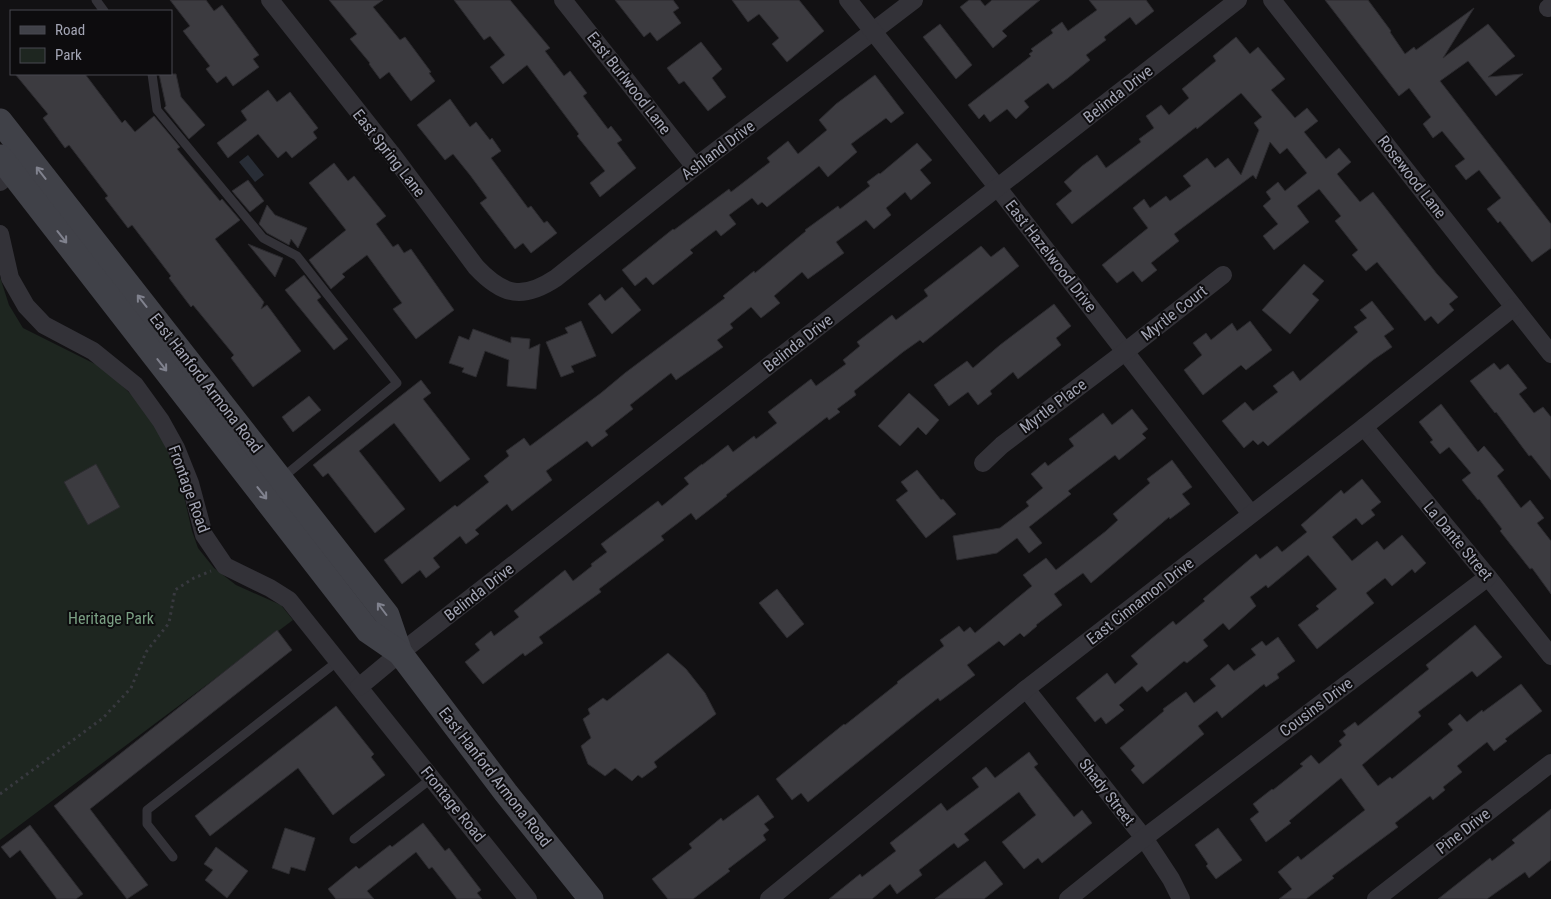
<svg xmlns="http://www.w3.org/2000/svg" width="1551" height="899" font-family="'Roboto Condensed',sans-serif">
	<rect width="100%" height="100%" fill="#121113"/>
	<polygon fill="#1e2620" points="0,277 9,305 23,328 105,369 140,403 155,425 169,452 180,479 192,531 198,548 214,568 236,585 281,605 293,620 0,840"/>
	<polygon fill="#282d36" points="248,155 264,175 255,182 239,162"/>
	<g fill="#3c3b40" stroke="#2c2b2f">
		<polygon points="170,0 206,0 214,11 222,5 259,55 253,59 259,67 233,86 226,76 217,83 206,69 210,66 183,31 190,26"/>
		<polygon points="329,0 383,0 373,7 400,40 405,37 431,72 429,73 435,81 411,101 389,72 380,79 369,64 370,63 350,39 357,34"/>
		<polygon points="454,0 510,0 550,48 545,51 564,76 570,71 587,93 583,96 608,129 611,126 622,140 617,143 636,168 600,197 590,183 605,171 577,136 579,134 527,65 503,84 490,67 505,55 490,36 484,40"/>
		<polygon points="615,0 673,0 679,8 673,12 681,23 657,41 650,32 644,37"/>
		<polygon points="732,0 799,0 824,31 787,62 772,44 779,38 759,14 748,22"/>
		<polygon points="969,0 980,0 985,6 992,0 1040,0 1002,31 1007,36 993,48 960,7"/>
		<polygon points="1089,0 1146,0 1154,11 1136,25 1130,17 1104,37 1106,40 1086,55 1090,60 1068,78 1053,89 1048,83 1024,101 1029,107 1016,119 1007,109 990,122 984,114 979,119 968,105 1031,56 1029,54 1033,51 1031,49 1053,33 1051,30 1062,22 1068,31 1097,10"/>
		<polygon points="1325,0 1368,0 1391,31 1390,32 1405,54 1414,47 1416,50 1474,8 1443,58 1488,24 1515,56 1488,77 1523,74 1496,96 1468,61 1440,81 1551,224 1551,248 1532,262 1500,221 1498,223 1487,209 1501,198 1479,170 1466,180 1455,166 1465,159 1442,131 1433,138 1423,124 1431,117 1409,88 1399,96"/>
		<polygon points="940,24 972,65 956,79 923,37"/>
		<polygon points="1236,37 1250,54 1258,47 1285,79 1271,90 1295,118 1307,108 1318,121 1304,132 1326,159 1339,148 1351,162 1337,174 1360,202 1373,192 1437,274 1458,297 1449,304 1454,310 1438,324 1431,316 1425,321 1377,262 1366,271 1352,255 1358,250 1335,221 1341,216 1319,189 1297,206 1309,222 1274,250 1263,236 1278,224 1263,206 1271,199 1266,192 1278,182 1285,191 1307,173 1287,148 1280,154 1270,142 1256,179 1253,175 1174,234 1179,241 1151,263 1157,270 1142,282 1133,271 1117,283 1102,265 1148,228 1133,208 1144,199 1150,208 1166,196 1170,201 1191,186 1183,176 1207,158 1215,168 1228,158 1241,175 1259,130 1254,123 1262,117 1241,93 1197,129 1196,127 1072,224 1056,204 1072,191 1064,182 1082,166 1097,155 1106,168 1141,142 1139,139 1154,128 1146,116 1161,105 1169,115 1189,98 1182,89 1216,61 1213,56"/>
		<polygon points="701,42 722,69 712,78 726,97 708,111 684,81 679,84 667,68"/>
		<polygon points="15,74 85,74 122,123 125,120 135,132 154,116 180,147 177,149 220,201 222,199 240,220 215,239 264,302 261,309 267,305 301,351 253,387 231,358 234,355 193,305 191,307 169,278 171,276 132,225 128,228 105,198 108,196 69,145 65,148 43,118 48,114"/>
		<polygon points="159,74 176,74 181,97 205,125 189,139 164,108 166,106"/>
		<polygon points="875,75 904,113 891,123 886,118 851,144 857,152 828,177 819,166 767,207 762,202 758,205 752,198 729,215 736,224 721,236 716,230 690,250 693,253 653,285 646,277 635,286 622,270 673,229 674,230 729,189 731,192 770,162 767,158 788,141 798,154 827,130 819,120 836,104"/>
		<polygon points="268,90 277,102 290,92 318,128 313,132 317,138 292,158 286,151 278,158 258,134 228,158 217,143 247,120 241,111"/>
		<polygon points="450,99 470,127 476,122 490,140 492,138 501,151 491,158 528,208 531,206 544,223 547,221 557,233 531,253 523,243 515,249 480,203 487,198 470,175 453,154 445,160 417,125"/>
		<polygon points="917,143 932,160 920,170 931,183 911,200 905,192 886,208 891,215 874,229 866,220 836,242 844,253 808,279 802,272 774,296 780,303 761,318 751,307 730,324 733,328 717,340 723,347 676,380 671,373 630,405 633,409 605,431 608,435 592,447 587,441 546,471 552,480 512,511 507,504 475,530 479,534 466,544 460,536 433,558 440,567 426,578 420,570 402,584 384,560 455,505 457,507 489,482 484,476 509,456 506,451 524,438 530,446 601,393 625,373 725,298 723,296 754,271 755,273 806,231 805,230 838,206 840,209 870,186 867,182 879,173 880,174"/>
		<polygon points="334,163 348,181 354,176 386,216 376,224 393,247 398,244 404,253 411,249 454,310 416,339 393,309 402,303 367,255 342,274 345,277 331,289 309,260 346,230 309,183"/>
		<polygon points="248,180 264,201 250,212 232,191"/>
		<polygon points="267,205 275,215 307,228 298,248 291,239 289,245 267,233 259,224"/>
		<polygon points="248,244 283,258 275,277"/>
		<polygon points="981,246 991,257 1004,247 1019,266 923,343 920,340 903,352 854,391 856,395 837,409 840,412 829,420 827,417 726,495 727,496 696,520 691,513 661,536 664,540 599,589 601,592 539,637 543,643 525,656 523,653 483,684 465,662 480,650 475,644 491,631 494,636 519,617 514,611 565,570 573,581 592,566 591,564 607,552 601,544 658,501 662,506 689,484 684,478 702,464 702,465 728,445 733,452 754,436 756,439 777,423 768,412 811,379 816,386 846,364 843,360 860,346 857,342 892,315 896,320 928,296 924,290"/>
		<polygon points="1304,264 1324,281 1312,294 1319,300 1290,334 1262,310"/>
		<polygon points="304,275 321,297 317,300 320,304 348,339 334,350 285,290"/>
		<polygon points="622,287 641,310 612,334 588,304 600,294 605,301"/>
		<polygon points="1372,301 1394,329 1384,336 1392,347 1373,360 1268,446 1263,441 1258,445 1253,440 1244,448 1222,421 1245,402 1253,411 1278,392 1273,386 1293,371 1300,381 1358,332 1354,327 1367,318 1360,310"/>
		<polygon points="1054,304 1071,326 1056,338 1061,345 1018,379 1013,372 990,391 992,394 978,405 968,392 949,406 934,385 967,361 973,368 1000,345"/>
		<polygon points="581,321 596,356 571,366 574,372 561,377 546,342 568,333 565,328"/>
		<polygon points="1250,321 1272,350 1246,370 1241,365 1203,395 1184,370 1202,355 1193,343 1206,333 1211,340 1232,323 1237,331"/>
		<polygon points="473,329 511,343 511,337 530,339 529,349 540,344 536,389 507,386 509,360 485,351 476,377 462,372 464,368 449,363 459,336 469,340"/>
		<polygon points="1494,363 1500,370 1508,364 1527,388 1519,394 1534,413 1543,407 1551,417 1551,480 1531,455 1529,456 1496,412 1495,413 1470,381"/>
		<polygon points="421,380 431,393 423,399 470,459 440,482 394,423 359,451 405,509 375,533 328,473 323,477 313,465"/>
		<polygon points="909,393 939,420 926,435 918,427 900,446 878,426"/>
		<polygon points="309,396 321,410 293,432 282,417"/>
		<polygon points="1441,404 1478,452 1484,446 1504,470 1497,476 1521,508 1530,500 1544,518 1537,523 1551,541 1551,594 1532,568 1530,569 1500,531 1502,529 1479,499 1478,500 1462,480 1471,473 1449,447 1440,454 1430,442 1433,440 1419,422"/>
		<polygon points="1132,409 1148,429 1142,434 1146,438 1119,460 1115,455 1068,491 1071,494 1029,527 1042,543 1029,553 1017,538 997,553 957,560 953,536 1000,528 1029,506 1026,502 1043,488 1031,474 1045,462 1048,466 1074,446 1069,439 1103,413 1112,425"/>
		<polygon points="1172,460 1192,487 1182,494 1190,504 1170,519 1169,517 1091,583 1083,573 1054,594 1062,605 1036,625 1037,626 1024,637 1020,633 1004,646 999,641 967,665 975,675 940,701 938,698 920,712 808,802 801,793 792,800 776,779 844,724 845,725 898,683 897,682 944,646 940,640 959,626 964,632 970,627 975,633 1032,586 1023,575 1046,558 1056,570 1106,531 1118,520 1113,514 1150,483 1147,479"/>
		<polygon points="96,464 120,507 88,525 64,482"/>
		<polygon points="917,470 941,500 943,499 956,514 926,538 896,500 908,491 901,482"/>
		<polygon points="1362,479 1381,502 1371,510 1375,515 1362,525 1356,518 1332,537 1352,561 1377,541 1384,550 1402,535 1426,563 1415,573 1412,569 1392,586 1385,578 1366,593 1374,603 1317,649 1298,625 1319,609 1316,606 1337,589 1308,555 1268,588 1266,585 1250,597 1256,606 1229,630 1223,623 1203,640 1208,646 1187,663 1184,661 1147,692 1142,686 1119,705 1124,710 1106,724 1101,717 1095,722 1076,698 1107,673 1115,684 1138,664 1131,656 1151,639 1173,621 1176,625 1205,601 1203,599 1256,554 1260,559 1277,546 1282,552 1307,532 1301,525 1341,490 1344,494"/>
		<polygon points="777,589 804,624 787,638 759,603"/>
		<polygon points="1475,625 1502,657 1477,677 1472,671 1418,712 1421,716 1362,765 1378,786 1390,777 1392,779 1453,730 1448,724 1460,714 1467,722 1482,710 1483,712 1521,684 1542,711 1505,739 1507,741 1494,751 1487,742 1457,766 1462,772 1443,787 1445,790 1433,800 1430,796 1395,823 1398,827 1332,876 1334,878 1306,899 1279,899 1292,889 1278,872 1298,856 1301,860 1365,810 1341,778 1289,821 1291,823 1266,842 1250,819 1259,812 1253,804 1272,789 1273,790 1303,766 1300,764 1311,755 1319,764 1342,745 1339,741 1346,735 1343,731 1355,722 1358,726 1429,669 1426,665"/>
		<polygon points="277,630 292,650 90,809 148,885 127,899 54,806"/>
		<polygon points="1278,637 1295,661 1277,674 1279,678 1266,687 1264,684 1222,718 1217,711 1198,726 1204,734 1143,784 1131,770 1135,766 1120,748 1164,711 1163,709 1186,692 1194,703 1216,686 1210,679 1228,664 1234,671 1256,655 1251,649 1262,641 1266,646"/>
		<polygon points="668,653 686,669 705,693 716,714 654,762 657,767 642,778 638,775 632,781 615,768 605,776 588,764 581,746 591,738 583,719 590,714 588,709 603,698 607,701"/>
		<polygon points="336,706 374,754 371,757 385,775 333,815 298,768 210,836 195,816"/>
		<polygon points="1029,752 1038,764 1034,767 1074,817 1082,810 1092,823 1042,863 1038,858 1024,869 1002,842 1036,815 1019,792 964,834 969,840 958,848 954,843 919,870 922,875 897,894 890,884 872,899 829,899 860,874 862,877 896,851 890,843 941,803 947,811 979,787 972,778 986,767 995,778"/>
		<polygon points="758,795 774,817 764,824 769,830 763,835 766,840 728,869 730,871 693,899 668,899 652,879 692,848 689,844 721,818 723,821"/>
		<polygon points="1551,809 1551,860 1529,878 1525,872 1487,899 1438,899 1490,858 1492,861 1515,843 1512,840"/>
		<polygon points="423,823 445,851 449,848 481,890 477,893 482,899 457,899 432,867 429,869 416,852 367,891 374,899 336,899 328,889 356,866 359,869 390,845 392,847"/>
		<polygon points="30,825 83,894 76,899 57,899 20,850 10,858 1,847"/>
		<polygon points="285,828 315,838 305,871 291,867 289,874 272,868"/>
		<polygon points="1218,828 1242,860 1216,879 1206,866 1208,864 1195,845"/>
		<polygon points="216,847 248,871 227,898 205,880 213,870 204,864"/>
		<polygon points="985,861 1003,884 984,899 935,899"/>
	</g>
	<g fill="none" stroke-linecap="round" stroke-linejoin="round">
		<polyline stroke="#38393f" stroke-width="3" stroke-dasharray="2.5 4" stroke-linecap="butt" points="0,794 103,718 131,688 146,652 169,623 175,590 194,578 211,571"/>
		<g stroke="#333238" stroke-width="9">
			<polyline points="96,0 104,11"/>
			<polyline points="152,74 157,110 263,238 297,256 397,383 282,478"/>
			<polyline points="354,839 432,778"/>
			<polyline points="173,857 147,824 147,810 338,661"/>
		</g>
		<g stroke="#333238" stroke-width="18">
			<path d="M270 0 391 153 476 267C503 296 523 300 556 278L695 167 914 0"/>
			<polyline points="563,0 695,167"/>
			<polyline points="848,0 998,188 1251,514"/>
			<polyline points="1272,0 1551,354"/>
			<polyline points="1548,8 1551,6"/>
			<polyline points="0,182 12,172"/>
			<polyline points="0,234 10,278 26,306 44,325 93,351 135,385 161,421 176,448 190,483 204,535 225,566 270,588 289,600 528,899"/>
			<polyline points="1364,427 1488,577 1551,656"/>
			<polyline points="983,463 1002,445 1126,351 1223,275"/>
			<polyline points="359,687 400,653 1238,0"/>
			<polyline points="1026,689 1144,838 1171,879 1181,899"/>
			<polyline points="769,899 1026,689 1364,427 1514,307"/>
			<polyline points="1068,899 1144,838 1488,577"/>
			<polyline points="1376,899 1551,763"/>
		</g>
		<g stroke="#404148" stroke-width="25">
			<polyline points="0,121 387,615 400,653"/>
			<polyline points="0,157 368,631 400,653 506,793 591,899"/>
		</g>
	</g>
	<defs><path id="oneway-shaft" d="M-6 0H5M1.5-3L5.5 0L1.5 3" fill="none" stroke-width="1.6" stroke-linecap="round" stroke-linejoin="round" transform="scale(1.25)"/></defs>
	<g stroke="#80828e">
		<use href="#oneway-shaft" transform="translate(41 173) rotate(-128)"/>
		<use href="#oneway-shaft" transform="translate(62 237) rotate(52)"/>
		<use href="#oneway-shaft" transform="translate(142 301) rotate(-128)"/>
		<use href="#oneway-shaft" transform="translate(162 365) rotate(52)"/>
		<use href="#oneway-shaft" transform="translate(262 493) rotate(52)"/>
		<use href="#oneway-shaft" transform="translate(382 609) rotate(-127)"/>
	</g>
	<g text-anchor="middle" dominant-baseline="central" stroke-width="4" stroke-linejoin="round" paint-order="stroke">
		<g font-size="16" fill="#a3a5b4" stroke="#0d0c0e">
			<text transform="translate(629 83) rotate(52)">East Burlwood Lane</text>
			<text transform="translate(1118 94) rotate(-38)">Belinda Drive</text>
			<text transform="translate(718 150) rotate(-37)">Ashland Drive</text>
			<text transform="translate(389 153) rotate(52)">East Spring Lane</text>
			<text transform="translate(1412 177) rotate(52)">Rosewood Lane</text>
			<text transform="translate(1051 256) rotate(52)">East Hazelwood Drive</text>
			<text transform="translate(1174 313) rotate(-38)">Myrtle Court</text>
			<text transform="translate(798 343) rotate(-38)">Belinda Drive</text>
			<text transform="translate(206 383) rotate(52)">East Hanford Armona Road</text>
			<text transform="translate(1053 406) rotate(-37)">Myrtle Place</text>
			<text transform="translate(189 489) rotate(70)">Frontage Road</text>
			<text transform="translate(1458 541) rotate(50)">La Dante Street</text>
			<text transform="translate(479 592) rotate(-38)">Belinda Drive</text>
			<text transform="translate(1140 601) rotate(-38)">East Cinnamon Drive</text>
			<text transform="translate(1316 707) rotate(-37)">Cousins Drive</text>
			<text transform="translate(495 777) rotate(52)">East Hanford Armona Road</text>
			<text transform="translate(1107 792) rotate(52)">Shady Street</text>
			<text transform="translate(453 804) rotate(51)">Frontage Road</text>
			<text transform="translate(1463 831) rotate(-38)">Pine Drive</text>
		</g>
		<g font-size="16" fill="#7a9f83" stroke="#0d0c0e">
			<text x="111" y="618">Heritage Park</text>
		</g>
	</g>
	<rect x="10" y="10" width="162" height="65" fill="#0d0c0e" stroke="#494950"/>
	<rect x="20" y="26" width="25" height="8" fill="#404148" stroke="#494950"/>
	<text x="55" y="35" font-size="15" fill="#a3a5b4">Road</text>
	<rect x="20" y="48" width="25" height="15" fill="#1e2620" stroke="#494950"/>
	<text x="55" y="60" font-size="15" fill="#a3a5b4">Park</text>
</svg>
